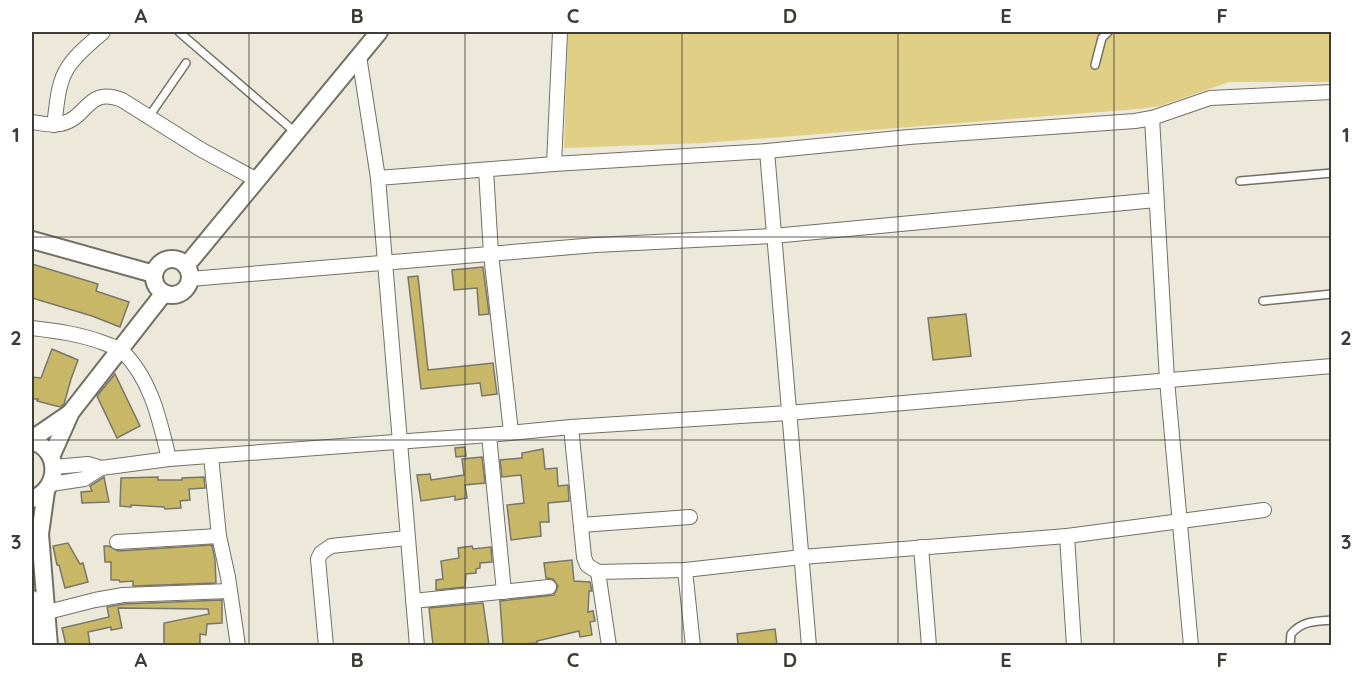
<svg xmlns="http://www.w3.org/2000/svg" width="1363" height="677" font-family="Quicksand,sans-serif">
	<rect width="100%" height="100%" fill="#ece9db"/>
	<polygon fill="#e0cf85" points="568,32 1331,32 1331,82 1229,82 1160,106 1139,109 703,143 564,148"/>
	<g fill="#c9b768" stroke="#787669" stroke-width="1.5">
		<polygon points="32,264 98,284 96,291 129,302 120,327 92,316 32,298"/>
		<polygon points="483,267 489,314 479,315 477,288 454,290 452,270"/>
		<polygon points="418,276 428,370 493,363 497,394 482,396 480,383 421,389 408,277"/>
		<polygon points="966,314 971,356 933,360 928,318"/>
		<polygon points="52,349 78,360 71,379 64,404 60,407 37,401 38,399 32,399 32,377 41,378"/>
		<polygon points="115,374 140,426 117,438 97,396"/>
		<polygon points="465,447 466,456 456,457 455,448"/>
		<polygon points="543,449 545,469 557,468 558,486 568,485 569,501 548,503 549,522 540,522 541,536 511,540 507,505 524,503 521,475 502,477 500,460 522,458 522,453"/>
		<polygon points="482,457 485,483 465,485 467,498 455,500 455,496 421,501 417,475 430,474 431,480 464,475 462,459"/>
		<polygon points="104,477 109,502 82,503 81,492 92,491 90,486"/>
		<polygon points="158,477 158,480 182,480 182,478 204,477 205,488 189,489 190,500 180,501 181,508 165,509 164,507 131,505 131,507 120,506 121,478"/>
		<polygon points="68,543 80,564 83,563 88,582 65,588 59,565 57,565 53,546"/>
		<polygon points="212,545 215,560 216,583 133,586 133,581 120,582 119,580 111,580 111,562 105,562 104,546 109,546 118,551"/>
		<polygon points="472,546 473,549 491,547 492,562 480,563 480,568 476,569 476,573 466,574 465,587 436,590 436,580 443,579 441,561 459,558 458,548"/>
		<polygon points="572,560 574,581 590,582 592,591 589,591 588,612 593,611 595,621 590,622 592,635 580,637 579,631 537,641 537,643 503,645 500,601 554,595 558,586 553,579 546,578 544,563"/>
		<polygon points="222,600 222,623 207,624 206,635 200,634 200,645 164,645 164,623 209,614 208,609 118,608 122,628 111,630 111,627 88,632 90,645 66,645 62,628 109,617 107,607 124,604"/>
		<polygon points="483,603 489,645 433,645 429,608"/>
		<polygon points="775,629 777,645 738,645 737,634"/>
	</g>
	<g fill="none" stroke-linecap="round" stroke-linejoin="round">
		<defs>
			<g id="service">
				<polyline points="179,32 295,132"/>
				<polyline points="1095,65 1102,38 1108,32"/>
				<polyline points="148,118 186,63"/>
				<polyline points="1240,181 1332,173"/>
				<polyline points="1263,301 1332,294"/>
				<path d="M1290 646 1291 634C1302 621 1315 621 1332 620"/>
			</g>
			<g id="minor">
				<polyline points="359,56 378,178 417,646"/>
				<polyline points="1152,118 1167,380 1191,646"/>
				<path d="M32 122C40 123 51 126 60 124 88 119 86 86 122 100L200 149 257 180"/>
				<path d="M54 125C57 107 57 85 67 69 75 55 91 43 103 32"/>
				<polyline points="767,151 809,646"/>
				<polyline points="554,164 560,32"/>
				<polyline points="486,170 491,254 511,432"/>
				<polyline points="378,178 554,164 767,151 909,137 1135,121 1152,118 1210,98 1332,92"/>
				<polyline points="190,279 596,245 773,236 1156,200"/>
				<path d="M32 328C57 331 80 334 104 343 109 345 116 347 121 350 151 378 160 421 169 459"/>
				<polyline points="571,427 584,557 587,565 598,572 685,570 802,557 1067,536 1264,510"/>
				<polyline points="489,435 504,592"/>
				<polyline points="211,456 219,536 228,577 238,646"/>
				<polyline points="54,467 88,464 101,468"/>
				<polyline points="51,484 84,479 101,468 169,459 489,435 571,427 788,413 1332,366"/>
				<polyline points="581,525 690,517"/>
				<polyline points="1067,536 1074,646"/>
				<polyline points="117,542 219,536"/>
				<polyline points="921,547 929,646"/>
				<polyline points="685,570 693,646"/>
				<polyline points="598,572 609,646"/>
				<polyline points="413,601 549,587"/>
				<polyline points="36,615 95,600 123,595 230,591"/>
				<polyline points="326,646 318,559 321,553 331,546 407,538"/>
			</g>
			<g id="tertiary">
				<polyline points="32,240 154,274"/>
				<circle cx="172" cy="277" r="18"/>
				<polyline points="186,266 379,32"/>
				<polyline points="32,439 70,413"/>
				<path d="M32 441C61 450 60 489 32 499"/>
				<polyline points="51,457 71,412 164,293"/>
				<polyline points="46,491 40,534 49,646"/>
				<polyline points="32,599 36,646"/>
			</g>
		</defs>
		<use href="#service" stroke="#737063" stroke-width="10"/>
		<use href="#minor" stroke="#737063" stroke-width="16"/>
		<use href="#tertiary" stroke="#737063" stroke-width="20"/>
		<use href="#service" stroke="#fff" stroke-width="7"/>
		<use href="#minor" stroke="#fff" stroke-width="14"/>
		<use href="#tertiary" stroke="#fff" stroke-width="16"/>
	</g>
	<path fill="none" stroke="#3d3c36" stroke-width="1.5" stroke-opacity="0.55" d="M249 32V646M465 32V646M682 32V646M898 32V646M1114 32V646M32 237H1332M32 440H1332"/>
	<rect width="1363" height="677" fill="none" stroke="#ffffff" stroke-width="66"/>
	<rect x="33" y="33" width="1297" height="611" fill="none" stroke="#3d3c36" stroke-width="2"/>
	<g font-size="20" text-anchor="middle" font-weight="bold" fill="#3d3c36">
		<text x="141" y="23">A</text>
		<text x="357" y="23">B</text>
		<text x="573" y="23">C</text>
		<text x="790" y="23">D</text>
		<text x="1006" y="23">E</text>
		<text x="1222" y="23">F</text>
		<text x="16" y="142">1</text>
		<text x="1346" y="142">1</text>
		<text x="16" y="345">2</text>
		<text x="1346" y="345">2</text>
		<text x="16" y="549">3</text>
		<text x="1346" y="549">3</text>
		<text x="141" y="667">A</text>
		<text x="357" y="667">B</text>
		<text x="573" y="667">C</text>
		<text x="790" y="667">D</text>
		<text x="1006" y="667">E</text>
		<text x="1222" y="667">F</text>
	</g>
</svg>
